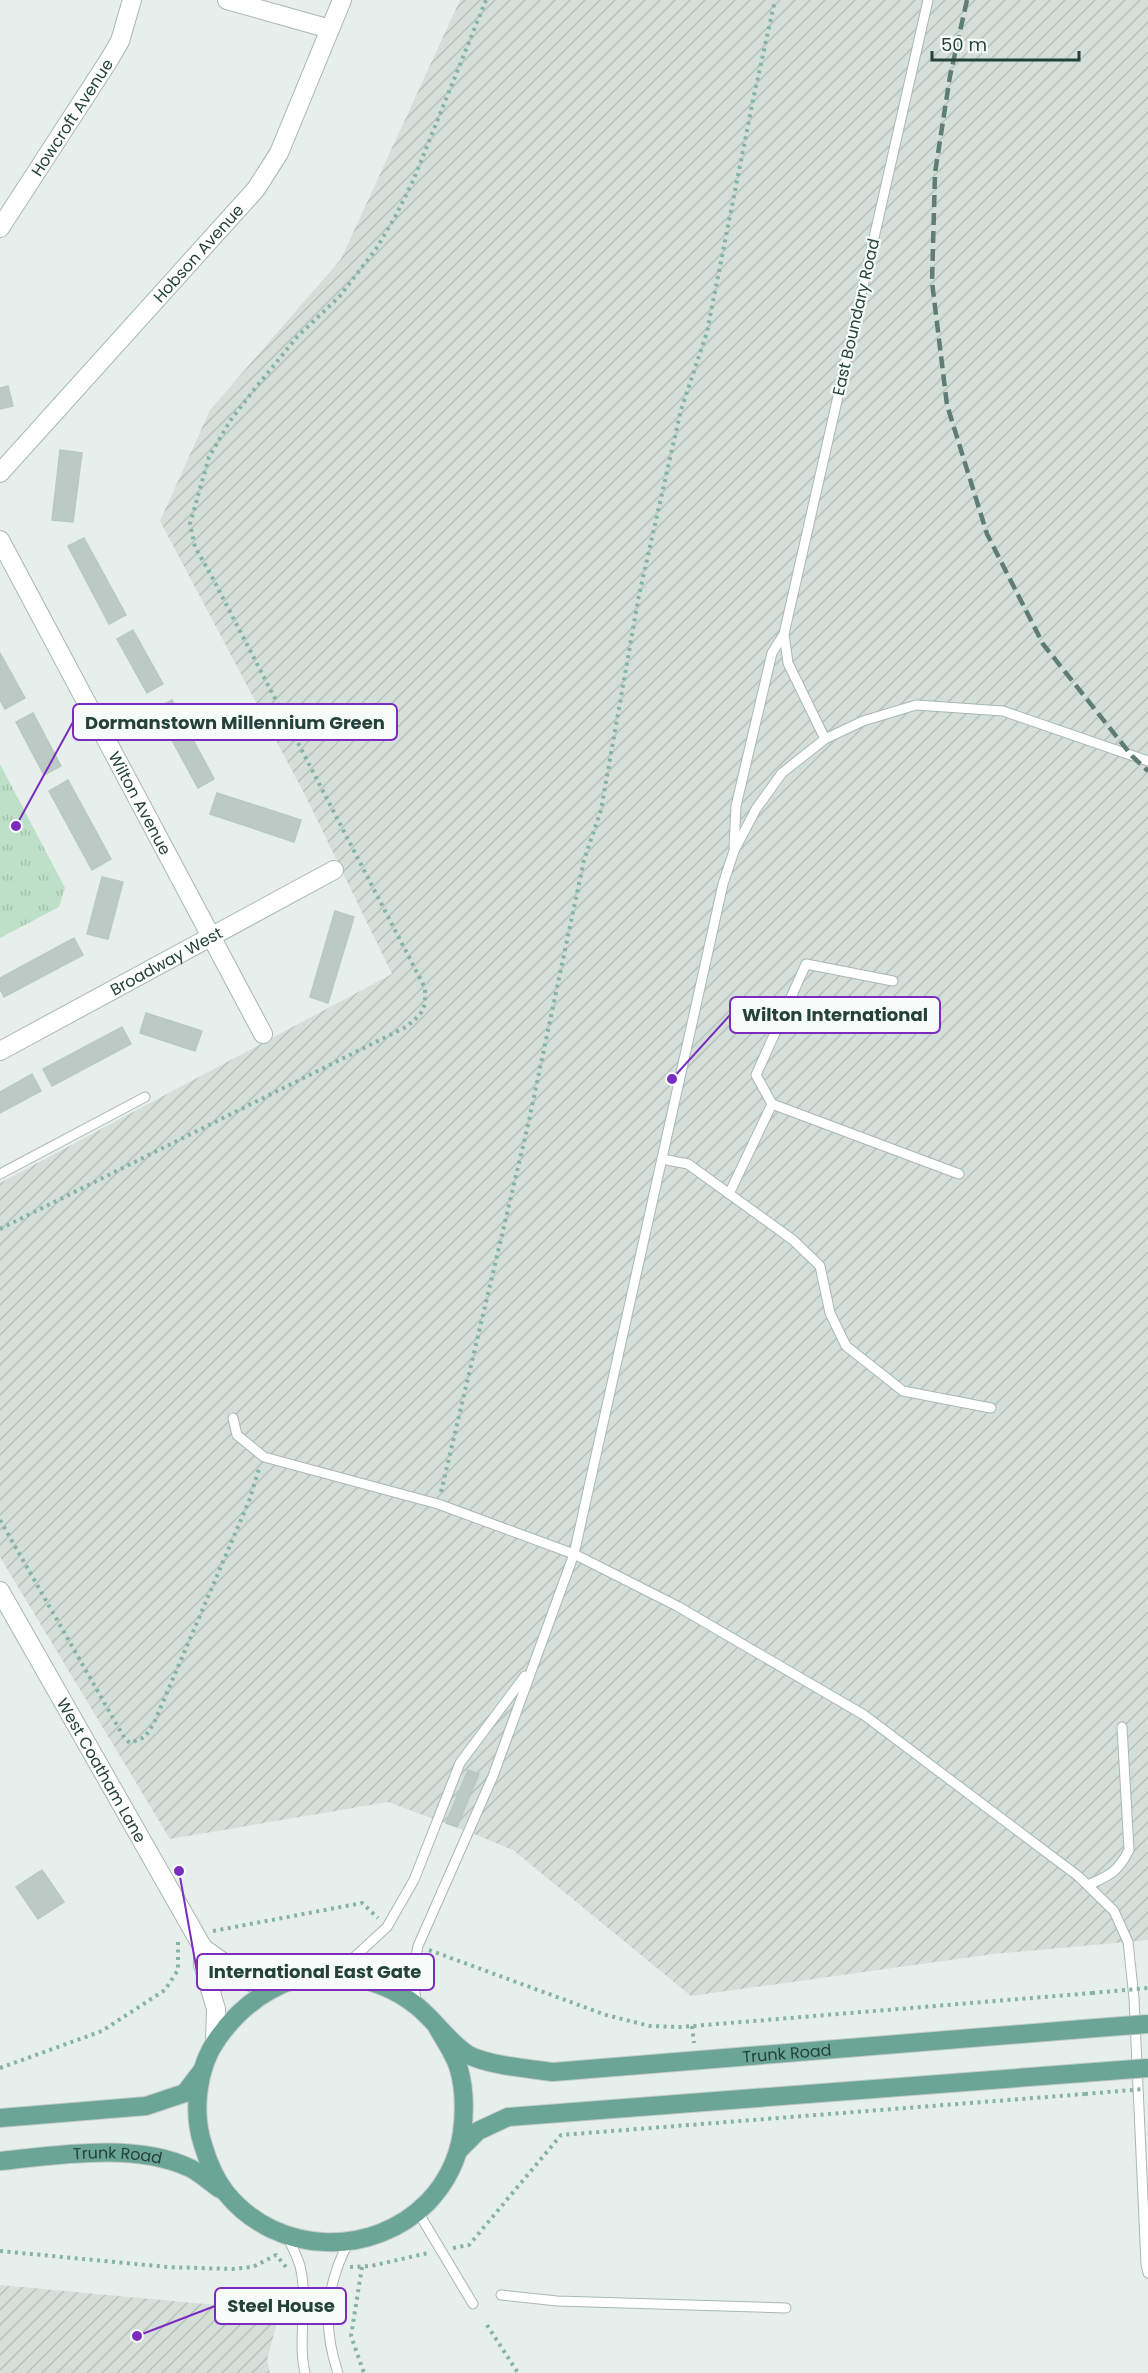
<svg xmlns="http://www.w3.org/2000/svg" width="1148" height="2373" font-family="Poppins,sans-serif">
	<defs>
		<pattern id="industrial-furrows" width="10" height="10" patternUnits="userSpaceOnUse" patternTransform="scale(1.5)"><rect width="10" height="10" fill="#d4dfda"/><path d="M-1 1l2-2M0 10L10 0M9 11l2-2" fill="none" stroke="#b6c1bc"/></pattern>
		<pattern id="park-tufts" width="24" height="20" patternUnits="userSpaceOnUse" patternTransform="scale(1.5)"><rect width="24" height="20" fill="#bfe0c8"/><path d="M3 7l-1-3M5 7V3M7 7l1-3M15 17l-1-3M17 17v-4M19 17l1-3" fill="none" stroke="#a4c1ad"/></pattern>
	</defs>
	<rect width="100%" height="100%" fill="#e6efeb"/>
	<g fill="url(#industrial-furrows)">
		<polygon points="460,0 1148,0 1148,1940 993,1954 691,1996 513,1850 469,1832 388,1802 170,1839 0,1557 0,1183 392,974 307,799 160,521 210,410 341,259"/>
		<polygon points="0,2285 280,2311 267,2360 270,2373 0,2373"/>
	</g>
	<polygon fill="url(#park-tufts)" points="0,764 65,888 59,907 0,938"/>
	<g fill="#bbcac4" stroke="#b8c9c2" stroke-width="1.5">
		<polygon points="8,386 13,406 0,409 0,388"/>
		<polygon points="60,450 82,453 73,522 52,520"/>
		<polygon points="84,538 126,615 109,624 68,546"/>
		<polygon points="133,630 163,684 147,693 117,639"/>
		<polygon points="0,653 25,698 5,709 0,700"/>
		<polygon points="172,700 214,779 198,788 155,709"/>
		<polygon points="33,713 61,766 44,775 16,722"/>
		<polygon points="68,780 111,859 92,870 49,791"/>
		<polygon points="217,793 301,820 294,842 210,814"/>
		<polygon points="102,877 123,882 108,939 87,934"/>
		<polygon points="335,911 354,917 328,1003 310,997"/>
		<polygon points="74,938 83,955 4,997 0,989 0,978"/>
		<polygon points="146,1013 202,1031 195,1051 140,1033"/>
		<polygon points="122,1027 131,1044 52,1086 43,1069"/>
		<polygon points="32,1074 41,1091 0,1113 0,1092"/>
		<polygon points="468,1770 479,1774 457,1827 446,1823"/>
		<polygon points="42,1870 64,1902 38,1919 16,1887"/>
	</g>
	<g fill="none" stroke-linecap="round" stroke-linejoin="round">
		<defs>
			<g id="service">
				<polyline points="784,634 788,663 825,739"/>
				<polyline points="734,847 736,806 772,653 784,634 928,0"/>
				<polyline points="772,1104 756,1075 806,964 893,981"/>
				<polyline points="662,1159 688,1164 793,1240 820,1266 830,1313 846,1346 903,1391 991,1408"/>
				<polyline points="0,1174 145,1097"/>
				<polyline points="729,1194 772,1104 959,1174"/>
				<polyline points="233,1418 237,1435 264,1457 438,1504 574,1554 677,1606 864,1715 1078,1876 1114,1911 1128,1942 1134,1998 1146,2264 1148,2273"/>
				<path d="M1088 1885C1109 1876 1118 1872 1129 1850L1122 1727"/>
				<polyline points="336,1974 387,1927 414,1880 460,1763 525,1676"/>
				<polyline points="417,2004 412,1977 418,1946 493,1776 574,1554 723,884 734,851 756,809 782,773 825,739 863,721 916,705 1003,711 1148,761"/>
				<polyline points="418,2212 473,2304"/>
				<path d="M287 2236C292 2246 297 2256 300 2266 309 2301 297 2338 305 2373"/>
				<polyline points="501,2295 557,2301 786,2308"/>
				<path d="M338 2373C322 2326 326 2286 348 2243"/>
			</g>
			<g id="minor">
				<polyline points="227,0 330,29"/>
				<path id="s1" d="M0 228 109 60 120 41 132 0"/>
				<path id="s2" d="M0 473 256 189 279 153 342 0"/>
				<path id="s3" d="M0 540 263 1034"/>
				<path id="s4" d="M0 1051 334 870"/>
				<path id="s5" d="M0 1591 203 1948 251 1982 275 1987"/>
				<polyline points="203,1948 203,1965 216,2009 215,2042"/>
			</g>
			<g id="primary">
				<path id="s6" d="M437 2027C444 2039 453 2052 458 2066 465 2088 465 2110 462 2133 458 2159 447 2182 428 2202 373 2258 277 2256 226 2193 215 2179 208 2162 203 2145 192 2112 197 2067 218 2038 245 2000 288 1971 337 1975 366 1978 395 1988 418 2007 435 2021 448 2041 467 2054 485 2065 531 2069 553 2072L1083 2029"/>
				<polyline points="0,2118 146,2106 185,2093 201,2072"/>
				<polyline points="460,2149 478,2131 508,2117 1082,2073"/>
				<path id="s7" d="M0 2161C58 2155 136 2142 190 2168 200 2173 210 2182 220 2189"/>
			</g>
		</defs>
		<use href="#service" stroke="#a8b8b2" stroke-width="11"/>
		<use href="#minor" stroke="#a8b8b2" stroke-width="20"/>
		<use href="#primary" stroke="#c2cac8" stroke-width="20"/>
		<g stroke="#86b3a5" stroke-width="4" stroke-dasharray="3 4.5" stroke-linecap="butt">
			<path d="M0 1229 406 1027C423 1013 426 1010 425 988L211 575 195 547 190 524 209 457 230 421 253 391 297 337 339 297 376 249 395 217 413 181 486 0"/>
			<polyline points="441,1492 528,1125 584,860 601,810 639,595 681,410 707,332 753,100 775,0"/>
			<polyline points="0,1520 125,1739 130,1743 145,1737 154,1723 249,1501 259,1469"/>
			<polyline points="213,1931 362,1903 378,1918"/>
			<polyline points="429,1950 606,2015 650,2026 681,2027 1092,1993"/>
			<polyline points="692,2026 694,2043"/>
			<polyline points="0,2068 102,2031 165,1990 178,1970 178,1942"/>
			<polyline points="453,2248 469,2245 561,2135 1085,2094"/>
			<polyline points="0,2251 167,2267 232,2269 253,2267 276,2255 286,2267"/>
			<polyline points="350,2267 371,2266 428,2253"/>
			<polyline points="362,2267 351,2336 364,2373"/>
			<polyline points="487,2325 518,2373"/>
		</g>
		<use href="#service" stroke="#fff" stroke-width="9"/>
		<use href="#minor" stroke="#fff" stroke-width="18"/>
		<use href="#primary" stroke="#6aa596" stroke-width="18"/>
		<polyline stroke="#5f7d75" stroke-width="4.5" stroke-dasharray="12 6" stroke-linecap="butt" points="967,0 950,76 935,173 932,282 947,405 987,534 1043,644 1132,756 1148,771"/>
		<defs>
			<g id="primary-bridge">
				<polyline points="1083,2029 1148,2024"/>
				<polyline points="1082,2073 1148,2068"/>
			</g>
		</defs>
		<use href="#primary-bridge" stroke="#c2cac8" stroke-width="20" stroke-linecap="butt"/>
		<g stroke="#86b3a5" stroke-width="4" stroke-dasharray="3 4.5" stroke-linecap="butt">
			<polyline points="1092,1993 1148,1988"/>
			<polyline points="1085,2094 1144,2089"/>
		</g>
		<use href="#primary-bridge" stroke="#6aa596" stroke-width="18"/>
	</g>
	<g text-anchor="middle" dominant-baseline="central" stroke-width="4.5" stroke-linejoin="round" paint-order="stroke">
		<g font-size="16" fill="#24423a" stroke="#f7fbf9">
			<text stroke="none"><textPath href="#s1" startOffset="132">Howcroft Avenue</textPath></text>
			<text stroke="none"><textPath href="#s2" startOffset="296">Hobson Avenue</textPath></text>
			<text transform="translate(856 317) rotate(-77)">East Boundary Road</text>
			<text stroke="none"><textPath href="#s3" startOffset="298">Wilton Avenue</textPath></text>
			<text stroke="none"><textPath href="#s4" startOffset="189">Broadway West</textPath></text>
			<text stroke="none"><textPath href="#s5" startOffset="206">West Coatham Lane</textPath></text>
			<text stroke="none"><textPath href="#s6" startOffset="1203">Trunk Road</textPath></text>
			<text stroke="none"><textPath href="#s7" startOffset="118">Trunk Road</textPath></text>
		</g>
	</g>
	<path fill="none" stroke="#7b2cbf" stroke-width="2" d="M16 826L73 722M672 1079L730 1015M179 1871L197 1972M137 2336L215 2306"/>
	<g fill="#7b2cbf" stroke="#f7fbf9" stroke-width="2">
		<circle cx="16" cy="826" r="6"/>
		<circle cx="672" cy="1079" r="6"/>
		<circle cx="179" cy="1871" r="6"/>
		<circle cx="137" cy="2336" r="6"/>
	</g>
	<g fill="#f7fbf9" stroke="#7b2cbf" stroke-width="2">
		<rect x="73" y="704" width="324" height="36" rx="6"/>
		<rect x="730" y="997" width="210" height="36" rx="6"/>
		<rect x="197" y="1954" width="237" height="36" rx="6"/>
		<rect x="215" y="2288" width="131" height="36" rx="6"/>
	</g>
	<g font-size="18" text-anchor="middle" font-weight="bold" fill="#24423a">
		<text x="235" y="729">Dormanstown Millennium Green</text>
		<text x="835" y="1021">Wilton International</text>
		<text x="315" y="1978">International East Gate</text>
		<text x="281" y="2312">Steel House</text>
	</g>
	<path d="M932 51v9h147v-9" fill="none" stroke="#24423a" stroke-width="3"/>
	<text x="941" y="51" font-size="18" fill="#24423a" stroke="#f7fbf9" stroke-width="4.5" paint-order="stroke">50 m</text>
</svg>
